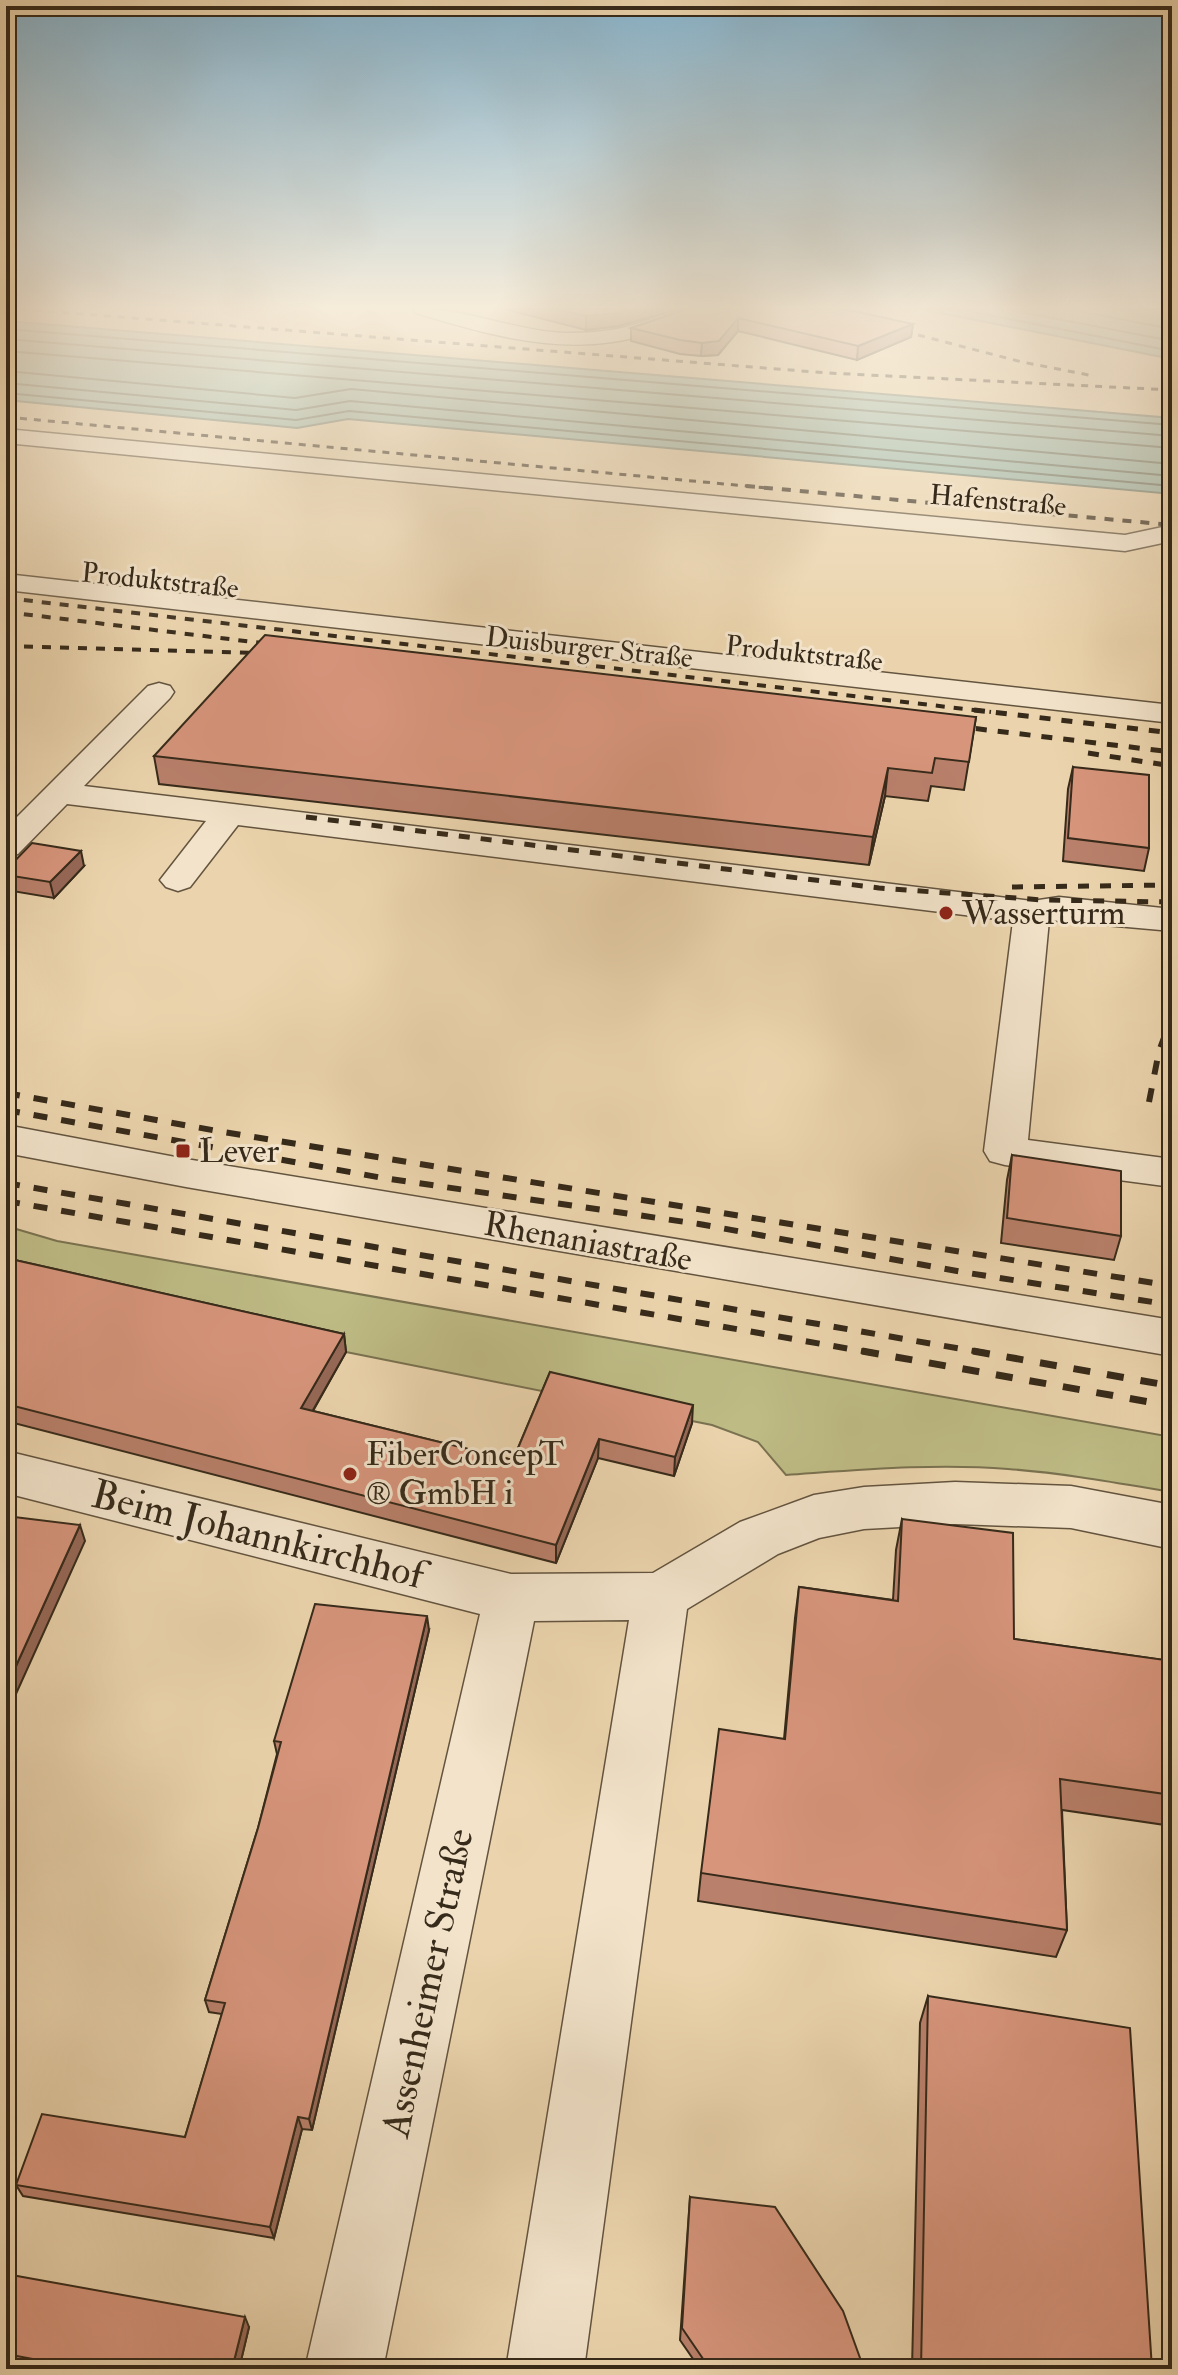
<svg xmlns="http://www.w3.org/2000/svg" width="1178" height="2375" font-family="'IM FELL Double Pica',serif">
	<rect width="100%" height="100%" fill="#ebd4ad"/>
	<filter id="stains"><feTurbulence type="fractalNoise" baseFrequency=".0025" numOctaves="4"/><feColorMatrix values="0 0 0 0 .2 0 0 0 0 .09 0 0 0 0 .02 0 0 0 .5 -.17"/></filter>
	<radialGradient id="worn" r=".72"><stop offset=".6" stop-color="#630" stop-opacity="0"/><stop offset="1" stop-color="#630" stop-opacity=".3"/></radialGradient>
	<path fill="#bebb85" stroke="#7a7250" stroke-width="2" d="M6 1226 57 1241 1172 1437V1492C1118 1483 1063 1473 1008 1469 934 1463 859 1470 786 1475L758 1442 712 1425 346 1352 6 1275Z"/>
	<g fill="#98b8ab" stroke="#717f71" stroke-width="2">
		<polygon points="920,309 1172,309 1172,359"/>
		<polygon points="6,321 1172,418 1172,494 348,419 297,428 6,400"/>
	</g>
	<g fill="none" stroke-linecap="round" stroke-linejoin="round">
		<g stroke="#677162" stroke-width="2">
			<polyline points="958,309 1172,351"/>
			<polyline points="1006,309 1172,341"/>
			<polyline points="1069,309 1172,329"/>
			<polyline points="6,329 1172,425"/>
			<polyline points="6,339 1172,436"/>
			<polyline points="6,351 1172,448"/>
			<polyline points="6,371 295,398 351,389 1172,464"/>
			<polyline points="6,383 296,410 350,401 1172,476"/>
			<polyline points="6,393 296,420 349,411 1172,486"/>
		</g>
		<defs>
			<g id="minor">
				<path d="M413 309C464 307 513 331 565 333 585 333 606 332 626 327 650 321 671 309 696 309L699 312 696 316C669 326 641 338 612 342 546 352 479 332 416 313Z"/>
				<polygon points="6,429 1125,535 1172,525 1172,541 1125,551 6,443"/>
				<polygon points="6,574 1172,705 1172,723 6,590"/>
				<polygon points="159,683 170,686 174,692 170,698 84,786 1032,901 1059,897 1172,909 1172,931 1049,920 1028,1140 1172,1159 1172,1187 1005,1165 990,1161 984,1151 1013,921 238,825 190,887 178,891 166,887 160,880 206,821 67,804 18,854 6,857 6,828 148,686"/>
				<polygon points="6,1125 186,1159 1172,1320 1172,1356 186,1187 6,1153"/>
				<polygon points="6,1451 511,1574 653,1573 740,1522 814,1495 864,1487 955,1482 1071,1486 1172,1505 1172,1549 1071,1528 955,1524 864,1529 819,1538 778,1554 687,1609 584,2369 506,2369 629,1620 534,1621 383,2369 305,2369 480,1614 6,1493"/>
			</g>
		</defs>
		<use href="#minor" stroke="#63543f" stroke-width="3"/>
		<use href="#minor" fill="#f2e3ca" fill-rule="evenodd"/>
		<g stroke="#362a1a" stroke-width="3" stroke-dasharray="7 7" stroke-linecap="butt">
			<polyline points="20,309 828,373 1172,390"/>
			<polyline points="891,328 1022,362 1094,376"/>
			<polyline points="6,417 768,488"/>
		</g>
		<g stroke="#362a1a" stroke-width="4" stroke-dasharray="9 9" stroke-linecap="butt">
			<polyline points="746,486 1172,525"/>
			<polyline points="6,598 991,712"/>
			<polyline points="6,612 278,645"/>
			<polyline points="6,646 258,653"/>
		</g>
		<g stroke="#362a1a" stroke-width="5" stroke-dasharray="11 11" stroke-linecap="butt">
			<polyline points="974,710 1172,733"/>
			<polyline points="954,726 1172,752"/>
			<polyline points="1088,753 1172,766"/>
			<polyline points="306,817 879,888 1043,900 1172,902"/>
			<polyline points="1012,887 1172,885"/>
		</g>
		<g stroke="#362a1a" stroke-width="6" stroke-dasharray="14 14" stroke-linecap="butt">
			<polyline points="6,1093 223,1132 1172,1286"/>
			<polyline points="1149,1102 1159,1051 1172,1017"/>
			<polyline points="6,1110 383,1178 699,1224 968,1273 1172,1305"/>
			<polyline points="6,1183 985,1353"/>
			<polyline points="6,1201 873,1353"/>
		</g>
		<g stroke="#362a1a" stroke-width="7" stroke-dasharray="17 17" stroke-linecap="butt">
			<polyline points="862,1351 1172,1406"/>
			<polyline points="973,1351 1172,1386"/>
		</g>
	</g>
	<g fill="#b9806b" stroke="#362a1a" stroke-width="2">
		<polygon points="504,309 679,309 619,326 586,330"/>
		<polygon points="686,309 913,324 911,337 857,360 738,331 718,355 701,356 680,354 631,341 631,328"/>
		<polygon points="976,717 964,790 931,786 928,801 885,796 869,865 159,784 154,756"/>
		<polygon points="1073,767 1149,848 1144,871 1063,861 1068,789"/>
		<polygon points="84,866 54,898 6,890 6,870"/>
		<polygon points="1012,1155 1121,1236 1114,1260 1001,1243 1007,1180"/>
		<polygon points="6,1258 344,1334 346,1352 313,1411 513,1460 550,1372 692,1423 674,1476 598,1458 556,1563 6,1421"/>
		<polygon points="902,1519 1014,1639 1172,1661 1172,1826 1062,1810 1067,1930 1056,1957 698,1901 701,1873 784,1739 795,1618 799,1587 893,1600 896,1550"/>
		<polygon points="429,1630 312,2130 302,2129 274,2238 23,2196 16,2185 185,2137 222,2014 209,2012 205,2000 258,1828 277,1754 274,1741"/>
		<polygon points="928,1996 1152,2369 912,2369 920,2023"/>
		<polygon points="690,2197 864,2369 700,2369 680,2340"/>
		<polygon points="6,2274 249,2327 239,2369 44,2369 6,2362"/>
	</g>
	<g fill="#966857" stroke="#362a1a" stroke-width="2">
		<polygon points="634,309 679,309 619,326 586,330 586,316"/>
		<polygon points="738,318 738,331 718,355 701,356 702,343"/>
		<polygon points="913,324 911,337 857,360 858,346"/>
		<polygon points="888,768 885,796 869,865 873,837"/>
		<polygon points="81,851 84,866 54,898 50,882"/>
		<polygon points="344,1334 346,1352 304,1426 301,1408"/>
		<polygon points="693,1405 692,1423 674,1476 675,1457"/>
		<polygon points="599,1439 598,1458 556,1563 556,1545"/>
		<polygon points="80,1525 85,1541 6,1716 6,1688"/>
		<polygon points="427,1616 429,1630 312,2130 309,2119"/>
		<polygon points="298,2117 302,2129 274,2238 270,2227"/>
		<polygon points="245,2317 249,2327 239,2369 232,2369"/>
	</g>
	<g fill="#d7957c" stroke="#362a1a" stroke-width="2">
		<polygon points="555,309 634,309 619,313 586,316"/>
		<polygon points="687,309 845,309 913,324 858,346 738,318 719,341 702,343 680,340 631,328"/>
		<polygon points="265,635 976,717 969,762 935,758 932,773 888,768 873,837 154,756"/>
		<polygon points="1073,767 1149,775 1149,848 1068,838"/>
		<polygon points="32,843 81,851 50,882 6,875 6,870"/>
		<polygon points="1012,1155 1121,1171 1121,1236 1007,1218"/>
		<polygon points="6,1258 344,1334 301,1408 513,1460 550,1372 693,1405 675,1457 599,1439 556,1545 6,1404"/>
		<polygon points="6,1516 80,1525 6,1688"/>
		<polygon points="902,1519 1013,1533 1014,1639 1172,1661 1172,1795 1060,1779 1067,1930 701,1873 719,1729 785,1739 799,1587 898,1601"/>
		<polygon points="315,1604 427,1616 309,2119 298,2117 270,2227 16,2185 42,2114 185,2137 225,2003 205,2000 258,1828 281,1742 274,1741"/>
		<polygon points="928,1996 1130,2028 1152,2369 921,2369"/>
		<polygon points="690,2197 775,2207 843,2311 864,2369 710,2369 682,2328"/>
		<polygon points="6,2274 245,2317 232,2369 86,2369 6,2354"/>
	</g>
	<linearGradient id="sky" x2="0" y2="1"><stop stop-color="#88b6d0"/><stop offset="0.48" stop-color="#f6ecda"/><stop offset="1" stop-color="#f6ecda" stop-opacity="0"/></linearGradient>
	<rect width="1178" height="641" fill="url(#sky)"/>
	<g fill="#8f2418" stroke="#f2e3ca" stroke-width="3">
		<circle cx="946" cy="913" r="8"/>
		<rect x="175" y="1143" width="16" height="16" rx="4"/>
		<circle cx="350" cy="1474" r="8"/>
	</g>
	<g text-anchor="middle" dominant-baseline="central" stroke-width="6" stroke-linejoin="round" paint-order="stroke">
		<g font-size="28" fill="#362a1a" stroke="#f2e3ca">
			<text transform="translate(998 501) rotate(5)">Hafenstraße</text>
			<text transform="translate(160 581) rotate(6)">Produktstraße</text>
			<text transform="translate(589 648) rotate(6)">Duisburger Straße</text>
			<text transform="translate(804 654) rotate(6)">Produktstraße</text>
		</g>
		<g font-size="34" fill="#362a1a" stroke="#f2e3ca" text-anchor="start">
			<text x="962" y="913">Wasserturm</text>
			<text x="199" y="1151">Lever</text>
			<text x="366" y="1454">FiberConcepT<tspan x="366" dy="39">® GmbH i</tspan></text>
		</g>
		<g font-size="34" fill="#362a1a" stroke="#f2e3ca">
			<text transform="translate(588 1242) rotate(10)">Rhenaniastraße</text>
		</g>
		<g font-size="40" fill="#362a1a" stroke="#f2e3ca">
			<text transform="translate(258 1535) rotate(14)">Beim Johannkirchhof</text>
			<text transform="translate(428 1983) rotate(-78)">Assenheimer Straße</text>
		</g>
	</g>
	<rect width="1178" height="2375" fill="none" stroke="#ebd4ad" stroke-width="32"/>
	<rect x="8" y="8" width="1162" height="2359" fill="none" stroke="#362a1a" stroke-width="4"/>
	<rect x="16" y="16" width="1146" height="2343" fill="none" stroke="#362a1a" stroke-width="2"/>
	<rect width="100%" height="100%" filter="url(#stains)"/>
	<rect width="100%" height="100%" fill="url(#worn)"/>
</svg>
